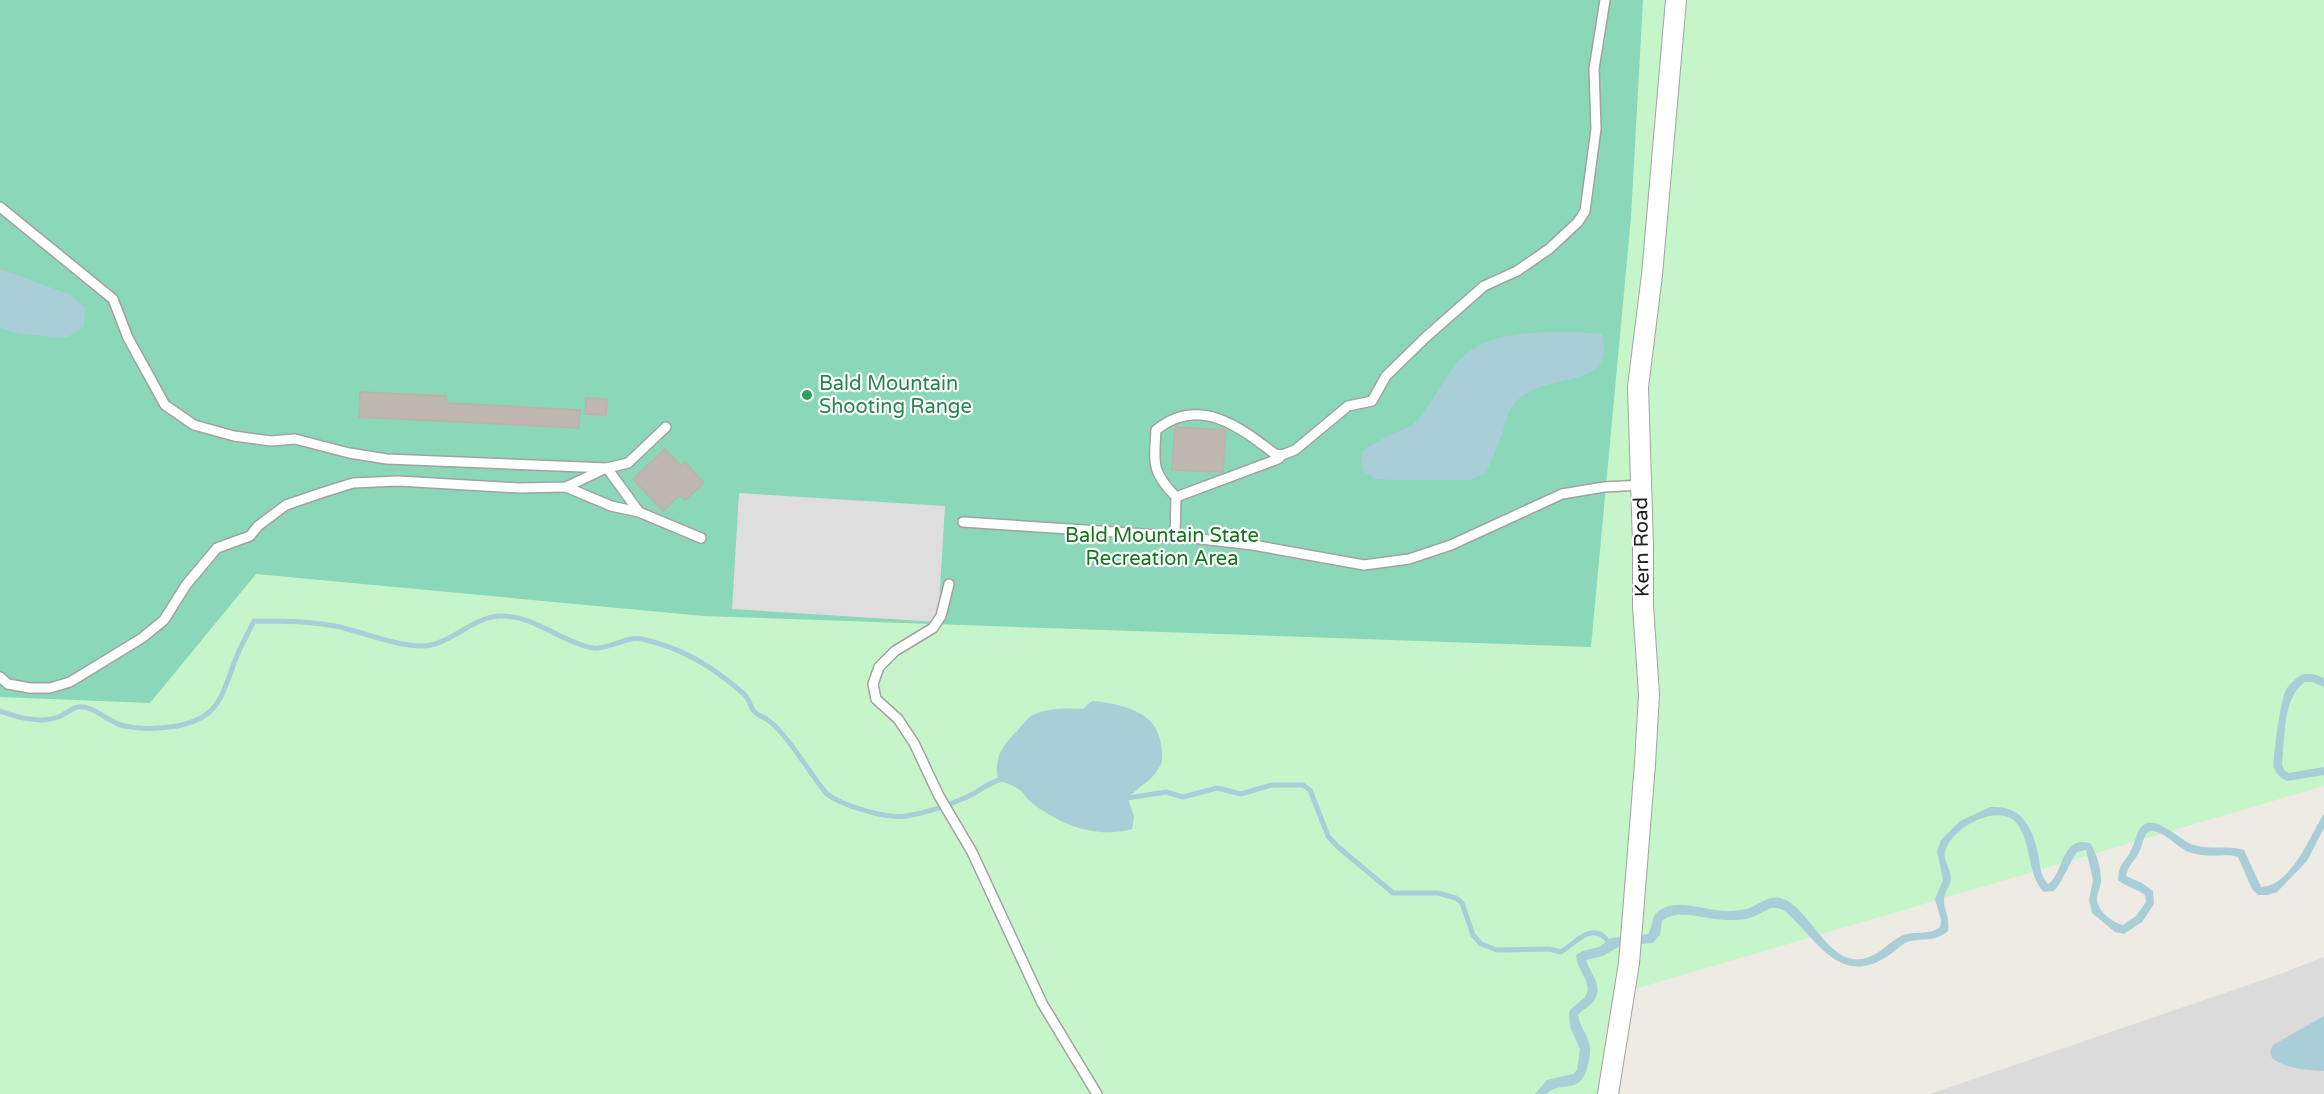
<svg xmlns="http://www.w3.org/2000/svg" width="2324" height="1094" font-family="'Varela Round',sans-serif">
	<rect width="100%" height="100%" fill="#eeebe5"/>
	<polygon fill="#dcdbdb" points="2324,957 2324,1094 1930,1094 2283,973"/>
	<polygon fill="#c6f5ca" points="0,0 2324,0 2324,786 1615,995 1607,1094 0,1094"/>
	<polygon fill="#8ad7b9" points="0,0 1643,0 1631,217 1591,647 704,616 256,574 150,703 0,697"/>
	<polygon fill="#dedede" points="739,493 945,506 938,622 732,609"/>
	<g fill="#aaced8">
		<polygon points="0,269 71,295 85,308 84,326 67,338 20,334 0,328"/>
		<path d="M1576 332 1602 334C1618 396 1537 367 1511 408 1507 415 1505 426 1502 434 1497 447 1492 460 1486 473L1469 480H1394L1375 479 1362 470 1361 453C1371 445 1381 439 1392 434 1399 431 1408 429 1413 424 1429 408 1440 386 1453 368 1481 329 1534 333 1576 332Z"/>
		<path d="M2303 674H2313L2324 678V687L2312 682H2305C2282 697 2285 740 2282 765L2284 770 2289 773 2324 767V775L2287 781C2281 778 2277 775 2274 768 2272 760 2281 697 2286 690 2290 683 2296 678 2303 674Z"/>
		<path d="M1092 701C1121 704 1158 711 1161 745 1162 751 1163 759 1161 764 1154 780 1139 786 1128 798L1134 817 1132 829C1097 839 1060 825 1032 803 1028 800 1026 797 1023 793 1017 786 1006 783 998 780 994 756 1002 746 1018 730 1022 726 1026 719 1031 716 1046 708 1067 708 1083 709Z"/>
		<path d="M1990 807C2023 805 2033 828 2039 858 2040 867 2041 877 2048 884 2065 873 2060 835 2090 843 2097 853 2101 869 2101 880 2101 887 2097 893 2097 899 2097 911 2113 923 2123 925L2136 916 2146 902 2145 895C2137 889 2127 887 2118 880 2119 861 2126 863 2132 848 2135 842 2136 836 2139 830 2151 808 2181 842 2194 845 2211 850 2228 845 2244 850L2261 887C2292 886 2310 835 2324 814V828L2307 861 2277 892 2268 895H2258L2252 889 2238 857C2226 853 2211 858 2196 854 2191 853 2187 852 2183 849 2176 845 2154 823 2146 834 2143 839 2142 847 2139 852 2135 861 2127 866 2126 876L2142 883 2153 891 2154 904 2142 922 2124 934 2115 932 2092 913 2089 900 2093 880 2086 850 2077 852C2068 865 2064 879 2054 891L2044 892C2027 875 2032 845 2018 825 2001 800 1950 828 1945 852 1943 860 1951 869 1951 878 1951 886 1944 892 1944 900 1944 911 1950 917 1948 931 1933 944 1921 936 1905 943 1897 948 1891 955 1883 959 1844 981 1823 950 1799 925 1793 919 1786 909 1777 908 1768 906 1761 915 1752 917 1745 920 1737 920 1729 920 1710 921 1678 907 1662 921L1660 935 1653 943 1620 946 1603 956 1586 960C1590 974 1605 986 1593 1002 1589 1007 1583 1009 1578 1015 1580 1027 1588 1035 1590 1047 1591 1056 1587 1077 1578 1083 1568 1089 1556 1084 1547 1094H1535L1547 1080 1573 1074 1577 1070 1580 1049 1570 1027 1569 1012C1573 1005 1583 1001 1586 995 1593 983 1576 969 1576 955L1583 951 1599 947 1611 938 1648 934C1654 926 1650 916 1660 910 1678 898 1707 911 1728 911 1736 911 1747 910 1754 906 1762 902 1770 896 1780 898 1808 904 1827 965 1862 959 1877 957 1888 943 1901 936 1914 930 1930 936 1940 927L1941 920 1935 899 1943 880 1937 851 1941 840 1960 821Z"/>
		<path d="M2324 1016V1071C2307 1070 2286 1069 2272 1058L2270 1051 2273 1045Z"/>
	</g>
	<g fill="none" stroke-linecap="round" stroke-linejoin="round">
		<g stroke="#aaced8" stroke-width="5">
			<path d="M0 711C17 717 40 724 58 717 64 715 72 708 78 707 94 705 109 723 124 726 139 729 155 729 170 727 222 720 221 695 238 653 243 642 249 631 254 621 283 621 312 621 340 627 365 633 394 645 420 646 449 647 471 617 500 616 535 615 560 642 593 648 609 650 625 636 642 639 683 648 713 667 744 694 750 699 750 709 756 713 759 716 764 717 768 720 789 736 809 773 827 794 843 806 886 819 906 816 926 813 949 805 967 797 981 791 989 781 1004 779"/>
			<path d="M1123 796 1128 798 1166 792 1183 797 1217 788 1241 794 1272 785H1303L1310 790 1328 836 1337 846 1393 893H1438L1456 898 1462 903 1473 935 1481 944 1497 950 1549 949 1561 952C1576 942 1593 921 1608 941"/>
		</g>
	</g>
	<g fill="#bfb7b2" stroke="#bfb2a9" stroke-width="1.5">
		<polygon points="360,392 446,396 446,403 580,410 579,428 359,417"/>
		<polygon points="586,398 607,399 606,415 585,414"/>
		<polygon points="1175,427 1226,430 1223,472 1172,470"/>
		<polygon points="665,449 681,466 685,462 704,483 685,500 680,495 663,511 633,479"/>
	</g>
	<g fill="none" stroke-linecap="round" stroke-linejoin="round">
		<defs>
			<g id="lane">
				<polyline points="0,207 113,299 128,338 165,405 194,425 234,436 271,441 295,439 349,453 387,459 607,468 628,463 666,427"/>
				<polyline points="1282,455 1295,450 1348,406 1372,401 1386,376 1426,337 1484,286 1517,271 1549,249 1578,222 1585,211 1596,129 1594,69 1605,0"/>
				<polyline points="607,468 639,512 701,538"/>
				<polyline points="566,487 611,506 639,512"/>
				<polyline points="963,522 1175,536 1253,545 1364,565 1409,559 1451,545 1562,494 1604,487 1642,485"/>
				<path d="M1175 536 1176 497 1278 459 1282 455 1275 454C1240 427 1199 395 1156 430 1154 464 1151 471 1176 497"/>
				<polyline points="949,584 941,616 933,628 895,651 879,667 873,684 876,699 898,719 914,743 939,796 972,852 1042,1003 1097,1094"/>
				<polyline points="0,677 8,684 30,688 50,688 70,682 142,638 164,620 186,585 217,548 250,536 258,526 286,505 321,493 353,483 398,481 519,488 566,487 604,469"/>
			</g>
			<polyline id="street" points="1608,1094 1629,963 1645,764 1649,694 1643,606 1643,544 1638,387 1652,275 1676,0"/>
		</defs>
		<use href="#lane" stroke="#a2a2a2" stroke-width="12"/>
		<use href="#street" stroke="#a2a2a2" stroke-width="22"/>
		<use href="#lane" stroke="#fff" stroke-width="9"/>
		<use href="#street" stroke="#fff" stroke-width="20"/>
	</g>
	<circle fill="#2e9e5b" stroke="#fff" stroke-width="2" cx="807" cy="395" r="6"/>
	<g text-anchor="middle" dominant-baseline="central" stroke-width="4.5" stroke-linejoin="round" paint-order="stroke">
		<g font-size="20" fill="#27864d" stroke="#fff" text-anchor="start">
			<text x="819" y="384">Bald Mountain<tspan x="819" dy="23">Shooting Range</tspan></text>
		</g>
		<g font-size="20" fill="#15741c" stroke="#fff">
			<text x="1162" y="536">Bald Mountain State<tspan x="1162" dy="23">Recreation Area</tspan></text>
		</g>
		<g font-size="20" fill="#1e1e1e" stroke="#fff">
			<text transform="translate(1642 547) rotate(-91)">Kern Road</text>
		</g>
	</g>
</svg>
